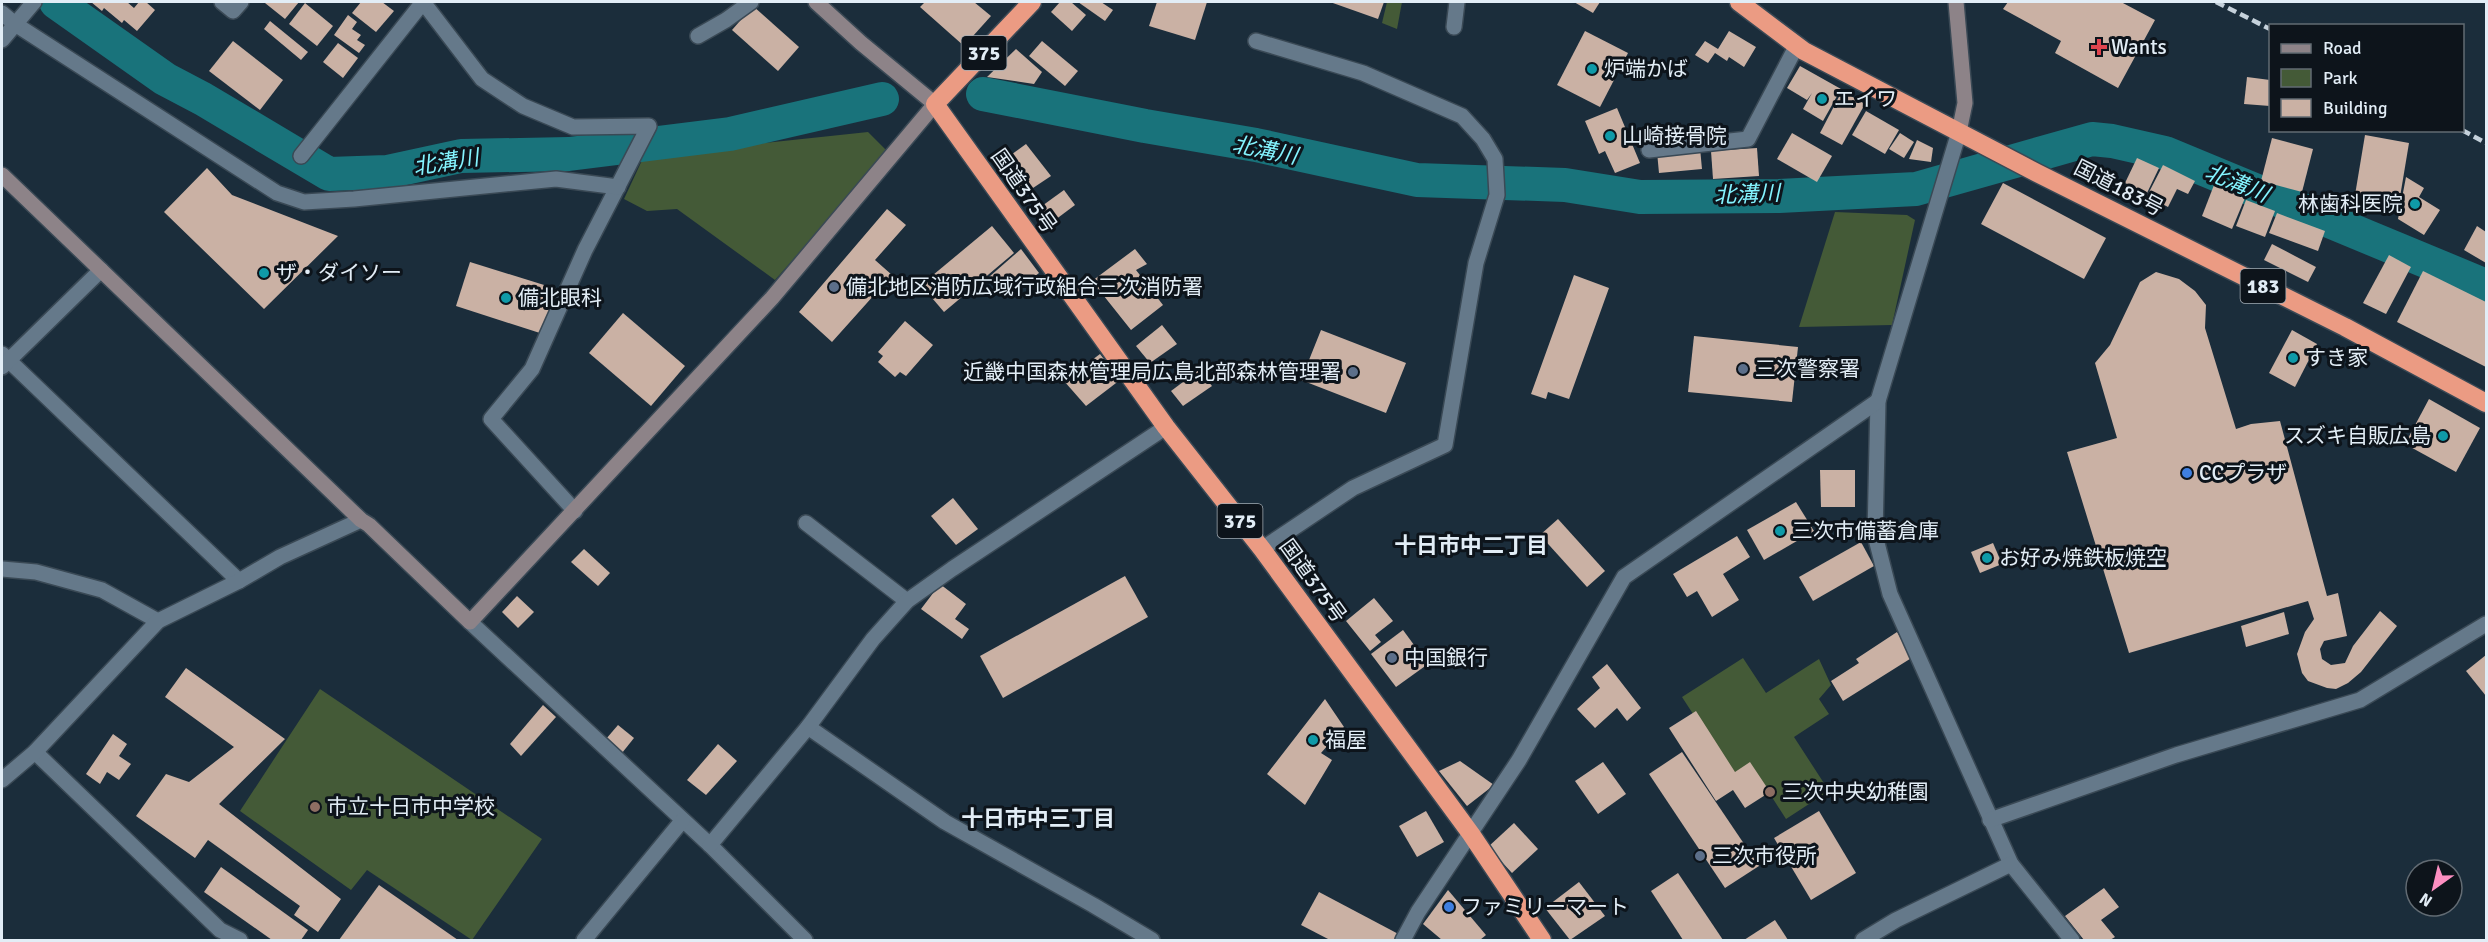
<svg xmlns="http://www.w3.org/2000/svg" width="2488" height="942" font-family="Signika,'Noto Sans JP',sans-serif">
	<rect width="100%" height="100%" fill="#1b2d3b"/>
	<g fill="#445a37">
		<polygon points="1387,2 1402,2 1397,29 1382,23"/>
		<polygon points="868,132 888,152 775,280 677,209 647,211 624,199 644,156"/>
		<polygon points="1835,212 1907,215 1915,220 1892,325 1799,327"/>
		<polygon points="1743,658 1766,693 1819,659 1831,685 1819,699 1829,714 1794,737 1829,791 1786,819 1752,766 1734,777 1682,697"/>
		<polygon points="320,689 542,839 472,940 367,870 351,890 240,811"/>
	</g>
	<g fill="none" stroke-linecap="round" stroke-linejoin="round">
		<g stroke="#19737b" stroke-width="34">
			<polyline points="56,2 165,79 203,99 329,174 387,172 461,156 569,154 730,134 882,99"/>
			<polyline points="983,94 1145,126 1256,145 1417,180 1565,185 1640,197 1779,196 1916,189 2092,139 2112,141 2165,153 2486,286"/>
		</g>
	</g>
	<g fill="#cab1a4">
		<polygon points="91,2 127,2 134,8 139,2 146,2 155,10 137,31 124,20 122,23 104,8 102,11"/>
		<polygon points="266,2 299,2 285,19 265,3"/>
		<polygon points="361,2 382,2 394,11 376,32 352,13"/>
		<polygon points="925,2 974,2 991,16 964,46 920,7"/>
		<polygon points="1060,2 1071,2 1086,15 1072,31 1051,12"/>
		<polygon points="1078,2 1101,2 1113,10 1105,21"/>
		<polygon points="1157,2 1207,2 1195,40 1149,26"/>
		<polygon points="1330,2 1384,2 1378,19"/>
		<polygon points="1574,2 1600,2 1593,13"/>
		<polygon points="2008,2 2121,2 2155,20 2118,88 2055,53 2061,41 2003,9"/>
		<polygon points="305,3 333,26 317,46 289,24"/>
		<polygon points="753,6 799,47 778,71 732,30"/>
		<polygon points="348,15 357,22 352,29 361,35 357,40 365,45 359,53 334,35"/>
		<polygon points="270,21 308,52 301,60 264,29"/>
		<polygon points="1585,31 1628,53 1600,107 1557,85"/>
		<polygon points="1729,31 1756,47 1744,67 1729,57 1727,61 1715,53 1708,63 1695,55 1705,41 1718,49"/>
		<polygon points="233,41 283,80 260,110 209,71"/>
		<polygon points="1042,41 1078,71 1065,86 1029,56"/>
		<polygon points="338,43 358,58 343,78 323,62"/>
		<polygon points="1016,49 1042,72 1034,84 987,77"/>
		<polygon points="1800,66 1841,89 1823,121 1803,109 1812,93 1807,100 1787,88"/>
		<polygon points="2247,77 2270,80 2270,106 2244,104"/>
		<polygon points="1842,91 1865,104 1842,145 1820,133"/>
		<polygon points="1617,108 1640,163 1615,173 1605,151 1599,154 1585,121"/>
		<polygon points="1866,111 1899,130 1885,154 1852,135"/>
		<polygon points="1792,133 1832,156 1817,182 1777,159"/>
		<polygon points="1900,133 1914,142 1904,158 1889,149"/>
		<polygon points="2365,135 2409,143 2398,209 2354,201"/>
		<polygon points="2272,138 2313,149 2302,192 2261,181"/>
		<polygon points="1917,140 1933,148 1931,162 1909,159"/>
		<polygon points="1026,144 1051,176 1024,194 1000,163"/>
		<polygon points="1700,148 1702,169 1659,173 1657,152"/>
		<polygon points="1757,148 1759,176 1713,179 1711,151"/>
		<polygon points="2137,158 2159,168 2147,193 2125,183"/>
		<polygon points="2163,165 2195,181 2188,194 2177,189 2168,207 2147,196"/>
		<polygon points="207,168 232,195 338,236 264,309 164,212"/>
		<polygon points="2406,177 2424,188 2419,197 2440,210 2424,235 2398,219"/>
		<polygon points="2003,183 2106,238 2084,279 1981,224"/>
		<polygon points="2214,185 2245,198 2232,229 2202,216"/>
		<polygon points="1064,190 1075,205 1047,226 1035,211"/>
		<polygon points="2246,200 2275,211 2265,237 2236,226"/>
		<polygon points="887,209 906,225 875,260 892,275 832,342 799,312"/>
		<polygon points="2277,213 2325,231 2318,251 2269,233"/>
		<polygon points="992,226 1014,253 944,312 921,285"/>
		<polygon points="2477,226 2486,232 2486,263 2464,250"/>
		<polygon points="2272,244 2316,267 2308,282 2264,260"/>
		<polygon points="1021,249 1039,273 1006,298 989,277"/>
		<polygon points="1135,249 1147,264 1136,270 1163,305 1131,330 1092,281"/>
		<polygon points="2389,255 2411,267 2386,314 2363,303"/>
		<polygon points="470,262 557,289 543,334 456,306"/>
		<polygon points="2423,271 2486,302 2486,367 2397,322"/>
		<polygon points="2156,272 2179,279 2195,291 2206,305 2205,328 2236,429 2251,424 2280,421 2327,596 2338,593 2347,636 2324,641 2320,649 2322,659 2331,665 2345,663 2353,646 2380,611 2397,626 2361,672 2348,683 2336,689 2327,688 2308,681 2302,673 2297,654 2305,632 2314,619 2308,601 2129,653 2067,452 2117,438 2095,363 2110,345 2140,282"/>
		<polygon points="1574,275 1609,288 1569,399 1548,392 1546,399 1531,394"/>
		<polygon points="623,313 685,366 651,406 589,353"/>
		<polygon points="905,321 933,345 906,376 900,372 895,377 878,362 883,356 878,352"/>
		<polygon points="1162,325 1177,344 1150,363 1136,346"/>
		<polygon points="1321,330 1406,363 1386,413 1301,380"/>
		<polygon points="2292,330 2317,344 2295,387 2269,373"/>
		<polygon points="1694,336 1798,347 1792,402 1688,392"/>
		<polygon points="1100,354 1120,380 1086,406 1064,381"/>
		<polygon points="1199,370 1212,386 1183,406 1171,391"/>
		<polygon points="2429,399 2480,428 2456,472 2405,444"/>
		<polygon points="1820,470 1855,470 1855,507 1821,507"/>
		<polygon points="953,498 978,529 956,545 931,516"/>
		<polygon points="1796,502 1814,531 1764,560 1747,530"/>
		<polygon points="1558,519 1605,571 1587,587 1540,535"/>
		<polygon points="1737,536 1750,557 1723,574 1739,600 1712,617 1697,591 1687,597 1673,574"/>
		<polygon points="1861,542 1874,566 1813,601 1799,577"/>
		<polygon points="1993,543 2002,564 1980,573 1971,552"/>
		<polygon points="584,549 610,573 598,586 571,562"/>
		<polygon points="1125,576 1148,617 1003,698 980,656"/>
		<polygon points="940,584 966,604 955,619 969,629 962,639 921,609"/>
		<polygon points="517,596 534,612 518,628 502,612"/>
		<polygon points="1374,598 1393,621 1375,635 1381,642 1370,651 1346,621"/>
		<polygon points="2284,612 2289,634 2246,647 2241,626"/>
		<polygon points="1403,630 1428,664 1396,687 1371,654"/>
		<polygon points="1897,632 1913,657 1843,701 1831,681 1859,663 1856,659"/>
		<polygon points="2486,655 2486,696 2466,671"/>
		<polygon points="1607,664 1641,708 1627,721 1617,708 1595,728 1577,709 1600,688 1592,677"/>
		<polygon points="186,668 285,739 219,804 341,899 318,932 294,915 300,906 208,840 195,858 136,816 166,774 189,782 234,747 165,697"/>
		<polygon points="1325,699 1344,727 1321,753 1332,760 1305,805 1267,774"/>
		<polygon points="543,705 556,717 521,756 510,744"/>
		<polygon points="1696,711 1735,772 1750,762 1770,792 1745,808 1733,790 1716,801 1669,728"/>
		<polygon points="618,725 634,738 622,753 606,739"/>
		<polygon points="113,734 127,744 119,756 131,764 119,780 107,772 100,784 86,774"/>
		<polygon points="718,744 737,761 706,795 687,780"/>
		<polygon points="1682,752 1759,866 1725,888 1649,774"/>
		<polygon points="1460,761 1494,785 1467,806 1439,771"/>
		<polygon points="1603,762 1626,794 1598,814 1575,781"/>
		<polygon points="1426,811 1444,842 1417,857 1399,826"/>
		<polygon points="1819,811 1856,873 1811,900 1774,838"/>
		<polygon points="1514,823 1538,849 1512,873 1488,847"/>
		<polygon points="221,867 308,930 301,940 272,940 204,892"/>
		<polygon points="1678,873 1723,940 1683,940 1651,891"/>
		<polygon points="1579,882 1605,916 1570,940 1545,908"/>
		<polygon points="379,885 458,940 339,940"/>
		<polygon points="2104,888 2119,907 2101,920 2115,937 2110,940 2084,940 2065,916"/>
		<polygon points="1448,890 1486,935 1480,940 1442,940 1423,924"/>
		<polygon points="1319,892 1406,938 1405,940 1330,940 1301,925"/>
		<polygon points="1775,920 1788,940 1744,940"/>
	</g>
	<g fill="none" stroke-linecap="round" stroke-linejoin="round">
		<defs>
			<g id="street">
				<polyline points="222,2 233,11 241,2"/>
				<polyline points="423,2 482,79 523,106 573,127 649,126 585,250 532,369 491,419 575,511"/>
				<polyline points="2,13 15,24 277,193 304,202 354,199 556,179 618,187"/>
				<polyline points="1454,27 1457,2"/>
				<polyline points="698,36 726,20 751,2"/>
				<polyline points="2,40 34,2"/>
				<polyline points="1256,41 1363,73 1462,116 1483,139 1495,159 1497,195 1476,263 1445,445 1353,488 1262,549"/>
				<polyline points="1959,132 1878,401 1875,535 1890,594 2011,864 2072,940"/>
				<polyline points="1649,150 1748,139 1797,45"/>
				<polyline points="301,156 423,2"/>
				<polyline points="2,354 239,581"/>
				<polyline points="2,367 101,270"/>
				<polyline points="806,523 907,601"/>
				<polyline points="2,569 36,572 102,590 158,621"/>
				<polyline points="470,622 710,845 805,940"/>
				<polyline points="808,727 945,822 1093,905 1152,940"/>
				<polyline points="35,752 220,930 240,940"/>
				<polyline points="2,780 35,752 158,621 239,581 280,557 361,520"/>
				<polyline points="1990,820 2176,755 2360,700 2486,624"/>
				<polyline points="710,845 808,727 873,639 907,601 952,569 1166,427"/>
				<polyline points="584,940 682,821"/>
				<polyline points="1403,940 1418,912 1519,760 1624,577 1878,401"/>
				<polyline points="1863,940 1896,920 2011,864"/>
			</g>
			<g id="secondary">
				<polyline points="1956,2 1965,103 1959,132"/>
				<polyline points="2,175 361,520 369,525 470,622 772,298 935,104 861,43 816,2"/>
			</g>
			<g id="highway">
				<polyline points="1032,2 935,104 1166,427 1262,549 1471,834 1542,940"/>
				<polyline points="1739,2 1804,51 2037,173 2345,327 2486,403"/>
			</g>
		</defs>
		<use href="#street" stroke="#3a4955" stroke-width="18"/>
		<use href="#secondary" stroke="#3a4955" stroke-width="18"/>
		<use href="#highway" stroke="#3a4955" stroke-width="21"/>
		<use href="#street" stroke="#65798a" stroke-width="15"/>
		<use href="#secondary" stroke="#8d8388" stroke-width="15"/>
		<use href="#highway" stroke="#eb9b83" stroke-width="18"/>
		<g stroke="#c5d1db" stroke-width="4.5" stroke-dasharray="9 4.5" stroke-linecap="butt">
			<polyline points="2216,2 2270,29"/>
			<polyline points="2462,130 2486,143"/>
		</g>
	</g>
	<path fill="#e0444e" stroke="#0d141b" stroke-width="2" d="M2096 38h6v6h6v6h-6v6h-6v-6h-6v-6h6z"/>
	<g fill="#0f9aa8" stroke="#0d141b" stroke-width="2">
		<circle cx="1592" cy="69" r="6"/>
		<circle cx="1822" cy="99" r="6"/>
		<circle cx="1610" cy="136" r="6"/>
		<circle cx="2415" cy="204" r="6"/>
		<circle cx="264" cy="273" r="6"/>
		<circle cx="506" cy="298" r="6"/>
		<circle cx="2293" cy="358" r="6"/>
		<circle cx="2443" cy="436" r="6"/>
		<circle cx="1780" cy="531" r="6"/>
		<circle cx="1987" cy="558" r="6"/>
		<circle cx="1313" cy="740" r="6"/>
	</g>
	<g fill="#5c6f8a" stroke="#0d141b" stroke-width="2">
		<circle cx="834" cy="287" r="6"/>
		<circle cx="1743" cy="369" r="6"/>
		<circle cx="1353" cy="372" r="6"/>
		<circle cx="1392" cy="658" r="6"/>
		<circle cx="1700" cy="856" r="6"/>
	</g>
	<g fill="#3f7fe0" stroke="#0d141b" stroke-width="2">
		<circle cx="2187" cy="473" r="6"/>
		<circle cx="1449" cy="907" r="6"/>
	</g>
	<g fill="#8d6e63" stroke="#0d141b" stroke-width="2">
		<circle cx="1770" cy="792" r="6"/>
		<circle cx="315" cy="807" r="6"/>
	</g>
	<g text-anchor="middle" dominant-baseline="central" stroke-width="6" stroke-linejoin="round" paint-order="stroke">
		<g fill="#0d141b" stroke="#a2acb4" stroke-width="1.5">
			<rect x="961.5" y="36" width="45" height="34" rx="4.5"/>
			<rect x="2240.5" y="269" width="45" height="34" rx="4.5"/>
			<rect x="1217.5" y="504" width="45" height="34" rx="4.5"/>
		</g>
		<g font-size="20" font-weight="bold" fill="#e2edf6">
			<text x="984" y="53">375</text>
			<text x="2263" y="286">183</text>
			<text x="1240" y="521">375</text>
		</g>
		<g font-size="21" fill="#e2edf6" stroke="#0d141b" text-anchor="start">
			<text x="2111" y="47">Wants</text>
			<text x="1604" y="69">炉端かば</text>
			<text x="1834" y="99">エイワ</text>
			<text x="1622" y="136">山崎接骨院</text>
			<text x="2403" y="204" text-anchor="end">林歯科医院</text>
			<text x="276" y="273">ザ・ダイソー</text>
			<text x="846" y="287">備北地区消防広域行政組合三次消防署</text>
			<text x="518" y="298">備北眼科</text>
			<text x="2305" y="358">すき家</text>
			<text x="1755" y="369">三次警察署</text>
			<text x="1341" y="372" text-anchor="end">近畿中国森林管理局広島北部森林管理署</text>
			<text x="2431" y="436" text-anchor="end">スズキ自販広島</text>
			<text x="2199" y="473">CCプラザ</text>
			<text x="1792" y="531">三次市備蓄倉庫</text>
			<text x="1999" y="558">お好み焼鉄板焼空</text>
			<text x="1404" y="658">中国銀行</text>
			<text x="1325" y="740">福屋</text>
			<text x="1782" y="792">三次中央幼稚園</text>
			<text x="327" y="807">市立十日市中学校</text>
			<text x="1712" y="856">三次市役所</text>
			<text x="1461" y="907">ファミリーマート</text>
		</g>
		<g font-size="21" fill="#e2edf6" stroke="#0d141b">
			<text transform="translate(2119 188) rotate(27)">国道183号</text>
			<text transform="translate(1024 191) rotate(55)">国道375号</text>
			<text transform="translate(1313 581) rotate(54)">国道375号</text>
		</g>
		<g font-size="22" font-style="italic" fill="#84f4ff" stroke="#0d141b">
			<text transform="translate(1265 150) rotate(11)">北溝川</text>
			<text transform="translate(446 162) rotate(-9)">北溝川</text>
			<text transform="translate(2237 183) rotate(22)">北溝川</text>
			<text transform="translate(1747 194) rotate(-2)">北溝川</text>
		</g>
		<g font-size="22" font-weight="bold" fill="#e2edf6" stroke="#0d141b">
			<text x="1471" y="545">十日市中二丁目</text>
			<text x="1038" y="818">十日市中三丁目</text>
		</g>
	</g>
	<rect width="2488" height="942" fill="none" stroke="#e2edf6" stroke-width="6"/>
	<rect x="2269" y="24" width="195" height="108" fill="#0d141b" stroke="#626b73" stroke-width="1.5"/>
	<rect x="2281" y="44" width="30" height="9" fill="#8d8388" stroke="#626b73" stroke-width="1.5"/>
	<text x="2323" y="54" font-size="18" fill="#e2edf6">Road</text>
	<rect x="2281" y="69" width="30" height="18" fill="#445a37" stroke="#626b73" stroke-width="1.5"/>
	<text x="2323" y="84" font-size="18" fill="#e2edf6">Park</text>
	<rect x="2281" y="99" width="30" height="18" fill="#cab1a4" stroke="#626b73" stroke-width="1.5"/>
	<text x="2323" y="114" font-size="18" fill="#e2edf6">Building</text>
	<g transform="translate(2434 888) rotate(214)"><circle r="28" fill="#0d141b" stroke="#626b73" stroke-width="1.5"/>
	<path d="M0-4.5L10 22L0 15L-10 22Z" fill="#fc8fc1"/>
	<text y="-9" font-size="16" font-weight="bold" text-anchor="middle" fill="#e2edf6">N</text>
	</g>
</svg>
